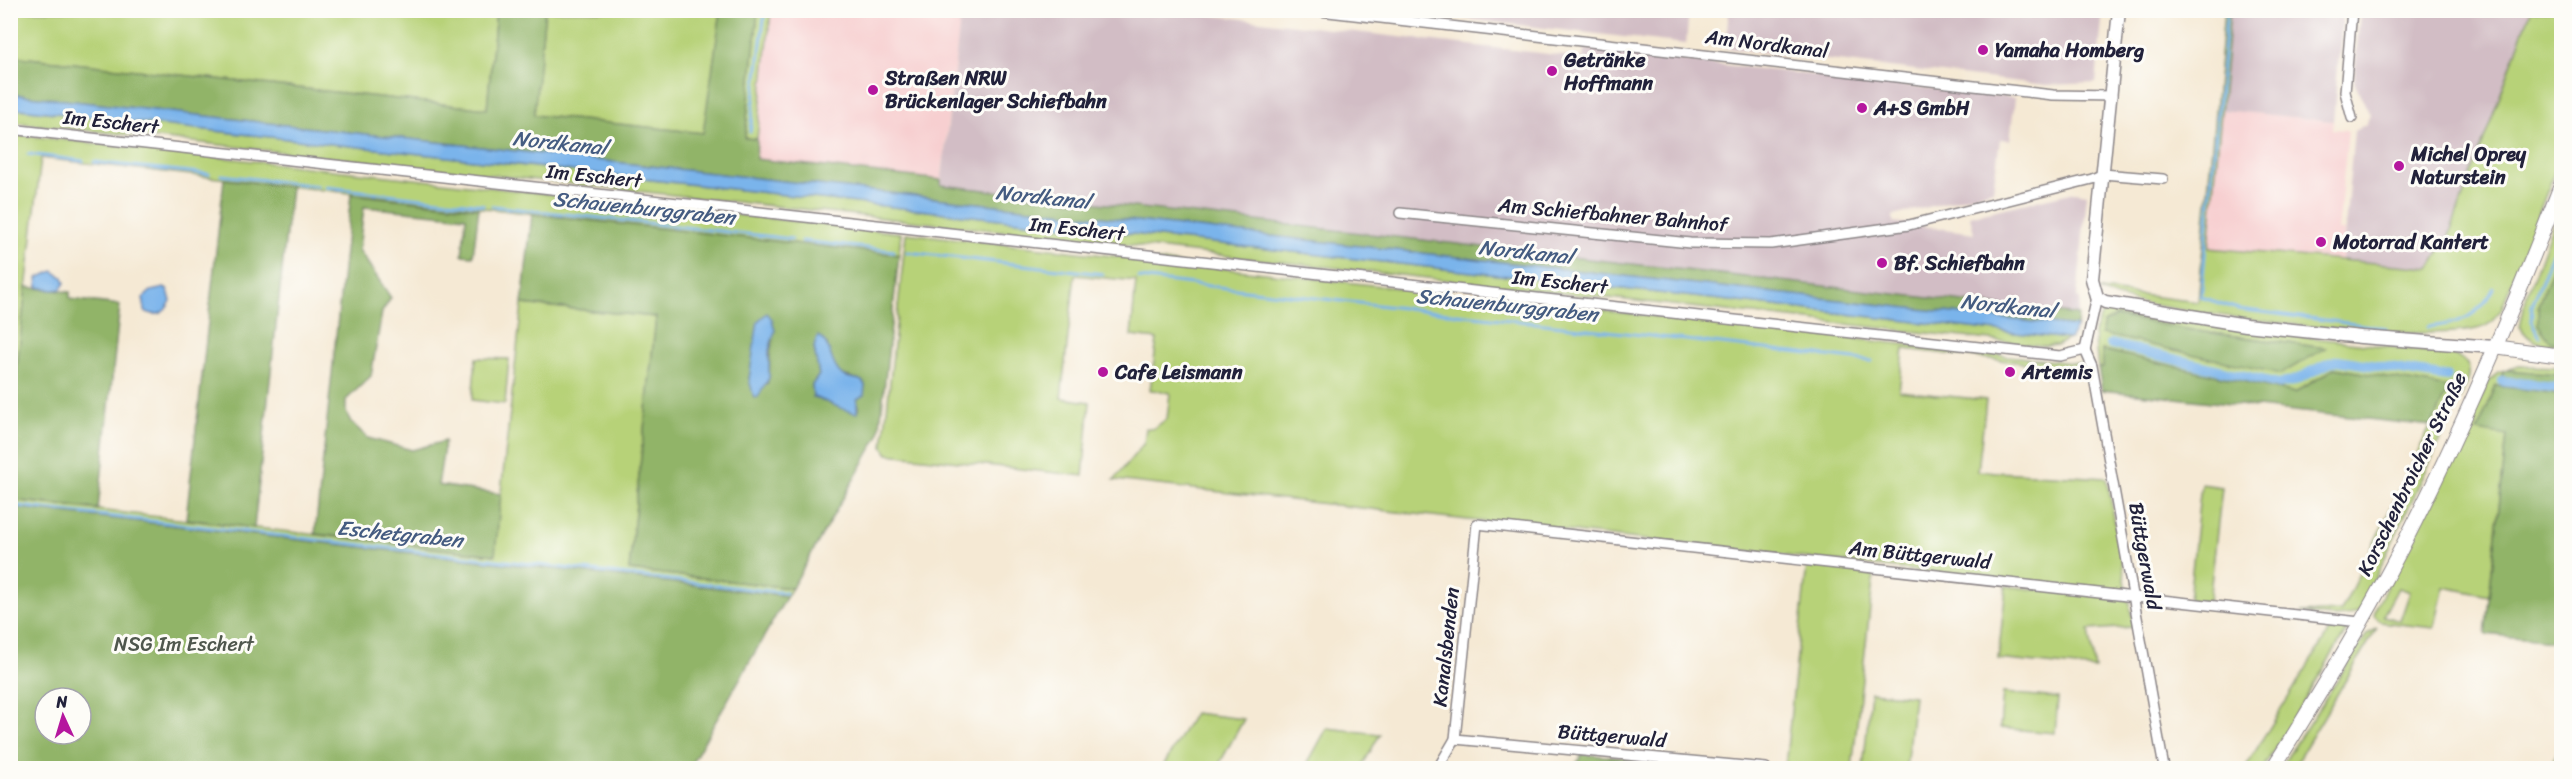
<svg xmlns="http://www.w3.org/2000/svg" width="2572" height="779" font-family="Sriracha,sans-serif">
	<rect width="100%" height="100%" fill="#fdfcf7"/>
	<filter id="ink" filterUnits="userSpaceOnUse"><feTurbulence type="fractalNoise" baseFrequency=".0167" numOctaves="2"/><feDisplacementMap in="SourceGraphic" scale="12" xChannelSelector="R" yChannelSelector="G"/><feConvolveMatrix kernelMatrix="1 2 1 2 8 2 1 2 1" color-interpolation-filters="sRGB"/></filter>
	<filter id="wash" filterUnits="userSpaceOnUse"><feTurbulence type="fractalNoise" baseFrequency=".008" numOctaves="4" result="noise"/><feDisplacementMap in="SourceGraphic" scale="24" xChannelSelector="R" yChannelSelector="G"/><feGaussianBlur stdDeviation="1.35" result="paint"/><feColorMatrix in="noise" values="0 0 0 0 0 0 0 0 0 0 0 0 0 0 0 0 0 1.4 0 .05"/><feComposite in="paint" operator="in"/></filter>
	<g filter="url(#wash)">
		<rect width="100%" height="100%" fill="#f5e9d4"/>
		<g fill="#f7cfd0">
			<polygon points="771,11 961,11 941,180 755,159"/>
			<polygon points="2221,110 2333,121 2332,129 2348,130 2338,230 2344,231 2342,260 2209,248"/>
		</g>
		<g fill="#d2bdc5">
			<polygon points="1164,10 1583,58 1584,49 2015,98 2010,140 2000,139 1993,190 1893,216 1893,222 1974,233 1970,216 2075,192 2087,194 2077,298 2080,299 2078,315 941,185 961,11"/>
			<polygon points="1394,11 1689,10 1689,11 1686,44"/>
			<polygon points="1729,11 2103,11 2096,83 2047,85 1725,48"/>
			<polygon points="2230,11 2343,11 2333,121 2221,110"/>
			<polygon points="2360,11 2531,11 2448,238 2430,268 2342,260 2354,131 2366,124 2370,115 2354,82"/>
		</g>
		<g fill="#b7d278" stroke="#6c7a5a" stroke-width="1.5" fill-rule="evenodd">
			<polygon points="10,11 496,11 487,109 11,56"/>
			<polygon points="545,11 721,11 704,133 533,115"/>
			<polygon points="758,11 771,11 757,139 745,138"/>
			<path d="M2224 11H2230L2209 248 2430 268 2448 238 2531 11H2561V156L2501 310C2495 318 2490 325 2481 328 2457 335 2393 333 2366 331 2328 329 2120 307 2100 290L2198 302Z"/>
			<polygon points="11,108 2069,339 2057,345 2044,346 11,122"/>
			<polygon points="11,134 901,233 899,255 41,158 11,421"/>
			<path d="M2561 202V245L2538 308 2550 341 2561 343V347C2542 344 2531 344 2520 327L2527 294Z"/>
			<polygon points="906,233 2081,364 2085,370 1904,349 1899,391 1986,400 1978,471 2107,478 2127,591 2124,594 1114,480 1144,443 1146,428 1152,429 1167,419 1170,393 1150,390 1157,339 1131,336 1136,281 1075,275 1061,398 1090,402 1083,476 888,454 883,447"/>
			<path d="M522 304 656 317 629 570 792 588 787 596 313 542 286 768H11V500L494 555ZM45 698H81V734H45Z"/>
			<path d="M2112 310 2205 325 2449 354C2467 358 2473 367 2467 384L2360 610C2345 622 2319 615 2301 613L2341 611 2449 388 2335 368 2295 393 2102 350 2103 368H2098L2094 332 2102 314ZM2116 316 2197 331 2325 348 2104 323Z"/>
			<polygon points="476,358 509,359 505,404 472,400"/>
			<path d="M2519 366 2561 367V374L2504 370 2501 377 2561 384V394L2496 386 2478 431 2507 435 2489 596 2444 587 2434 628 2380 622 2374 615 2376 608 2489 382 2498 372ZM2398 588 2410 592 2400 621 2383 616Z"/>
			<polygon points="2201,484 2222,487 2209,602 2189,600"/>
			<polygon points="1807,564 1874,572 1852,768 1785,767"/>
			<polygon points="2006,586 2129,600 2133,627 2089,630 2095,669 1998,659"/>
			<polygon points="2300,619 2334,623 2347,630 2263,768 2245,768 2331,628"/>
			<polygon points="2377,628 2293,768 2280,768 2367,634"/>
			<polygon points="1871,692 1914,696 1906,768 1863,768"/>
			<polygon points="2003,693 2058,698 2055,733 2000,728"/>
			<polygon points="1194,713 1244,719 1217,768 1162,768"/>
			<polygon points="1327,728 1380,734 1361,768 1305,768"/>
			<polygon points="2561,747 2561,768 2549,768"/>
		</g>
		<g fill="#91b468" stroke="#5a6b52" stroke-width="1.5" fill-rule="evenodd">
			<polygon points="496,11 545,11 534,115 703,133 721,11 758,11 745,138 757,139 756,159 941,180 941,185 2078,315 2077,327 11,94 11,56 487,109"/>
			<polygon points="224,179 291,187 254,528 186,519"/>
			<polygon points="351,194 479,208 473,256 462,255 466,217 364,207 359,250 391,298 382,312 371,376 346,400 346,412 351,422 368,438 412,450 445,441 438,485 501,494 495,555 315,534"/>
			<path d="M532 214 899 255 879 435 792 588 629 570 656 317 522 304ZM773 341C767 355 772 370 767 385L749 379 755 351ZM827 344 833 364 840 374 862 381 865 385 862 396 857 398 859 410C843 413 829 401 813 397L812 385 819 375 814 347Z"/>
			<polygon points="2561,245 2562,343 2561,343 2550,341 2538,325 2538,308"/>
			<polygon points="26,287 70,292 70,299 120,305 98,509 11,500 11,421"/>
			<polygon points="2116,316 2197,331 2326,348 2281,374 2101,334 2104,323"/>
			<polygon points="2102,350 2295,393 2335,368 2449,388 2431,426 2102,390 2098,368 2103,368"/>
			<polygon points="2504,370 2561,374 2561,384 2501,377"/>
			<polygon points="2496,386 2561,394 2561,642 2485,634 2507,436 2477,431"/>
			<path d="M11 507 787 596 689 768H11ZM45 698H81V734H45Z"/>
			<polygon points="1582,754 1718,767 1574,768"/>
		</g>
		<g fill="#7ab4eb" stroke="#4e6b93" stroke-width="1.5">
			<polygon points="11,94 2077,327 2069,339 11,108"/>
			<polygon points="53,271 63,277 65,283 61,289 53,290 38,287 37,278"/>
			<path d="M164 288 168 290 171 301C164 314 158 318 145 311L143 298 151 291Z"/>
			<polygon points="767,313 772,319 775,331 769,350 769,378 758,397 754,398 749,379 758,321"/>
			<path d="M818 336C832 343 829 363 840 373 846 380 854 377 862 381L865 385 864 395 857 399V413C842 411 828 401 813 397L812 385 819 375 814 347Z"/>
		</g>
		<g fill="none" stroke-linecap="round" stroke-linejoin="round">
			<g stroke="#7ab4eb" stroke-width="3">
				<polyline points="2227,10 2201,297 2238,309 2386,328"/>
				<polyline points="750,132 765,10"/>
				<polyline points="28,154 83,161"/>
				<polyline points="94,162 209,174"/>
				<polyline points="221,175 318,186"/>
				<polyline points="326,187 483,205"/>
				<polyline points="492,206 792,239"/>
				<polyline points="802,241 894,251"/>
				<polyline points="907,252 1103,274"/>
				<polyline points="1139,278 1872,361"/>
				<path d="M2428 327C2458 324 2480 317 2494 288"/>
				<polyline points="2540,337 2531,321 2532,305 2562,229"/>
				<polyline points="10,505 786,593"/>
			</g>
			<g stroke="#7ab4eb" stroke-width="10">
				<path d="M2111 344 2279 384C2301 382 2316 366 2338 360L2447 377"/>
				<polyline points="2502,381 2562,388"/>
			</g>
		</g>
	</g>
	<g filter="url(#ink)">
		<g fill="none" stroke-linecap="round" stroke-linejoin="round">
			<defs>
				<g id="minor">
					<polyline points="1311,10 2053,95 2112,96"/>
					<polyline points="2352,10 2345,92 2352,118"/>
					<polyline points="10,129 2060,356 2085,350"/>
					<polyline points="1400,213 1690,243 1771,244 1909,225 2092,179 2103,174 2163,179"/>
					<polyline points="2085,350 2092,366 2164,768"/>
					<polyline points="2085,350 2097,297"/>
					<polyline points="1455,739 1766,768"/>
					<polyline points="1438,768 1455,739 1477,524 2360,622"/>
				</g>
				<polyline id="tertiary" points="2119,10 2092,279 2097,297 2105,302 2246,325 2361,337 2494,347"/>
				<g id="secondary">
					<polyline points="2494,347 2562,356"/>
					<path d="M2273 768C2318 697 2362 624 2401 549 2462 431 2514 307 2562 183"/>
				</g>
			</defs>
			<use href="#minor" stroke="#8c8688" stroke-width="12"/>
			<use href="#tertiary" stroke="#8c8688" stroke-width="15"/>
			<use href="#secondary" stroke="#8c8688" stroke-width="16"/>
			<use href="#minor" stroke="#fff" stroke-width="9"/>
			<use href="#tertiary" stroke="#fff" stroke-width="12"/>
			<use href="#secondary" stroke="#fff" stroke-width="14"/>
		</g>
	</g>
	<g fill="#b5179e" stroke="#fdfcf7" stroke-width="2">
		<circle cx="1983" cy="50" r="6"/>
		<circle cx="1552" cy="71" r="6"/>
		<circle cx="873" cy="90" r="6"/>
		<circle cx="1862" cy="108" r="6"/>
		<circle cx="2399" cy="166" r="6"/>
		<circle cx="2321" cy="242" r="6"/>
		<circle cx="1882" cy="263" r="6"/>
		<circle cx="1103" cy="372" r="6"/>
		<circle cx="2010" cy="372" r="6"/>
	</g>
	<g text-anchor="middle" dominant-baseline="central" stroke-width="6" stroke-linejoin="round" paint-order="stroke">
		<g font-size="20" fill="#22223b" stroke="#fdfcf7">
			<text transform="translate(1767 44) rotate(7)">Am Nordkanal</text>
			<text transform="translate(111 122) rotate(6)">Im Eschert</text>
			<text transform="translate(594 176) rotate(6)">Im Eschert</text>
			<text transform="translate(1613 215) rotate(5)">Am Schiefbahner Bahnhof</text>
			<text transform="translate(1077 229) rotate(6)">Im Eschert</text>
			<text transform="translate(1560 282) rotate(6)">Im Eschert</text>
			<text transform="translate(2412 474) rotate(-64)">Korschenbroicher Straße</text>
			<text transform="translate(1920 555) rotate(6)">Am Büttgerwald</text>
			<text transform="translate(2145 556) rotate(80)">Büttgerwald</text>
			<text transform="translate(1446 647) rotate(-84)">Kanalsbenden</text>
			<text transform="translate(1612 736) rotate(5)">Büttgerwald</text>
		</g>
		<g font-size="20" font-weight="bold" fill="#22223b" stroke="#fdfcf7" text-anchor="start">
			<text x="1995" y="50">Yamaha Homberg</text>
			<text x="1564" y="60">Getränke<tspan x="1564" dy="23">Hoffmann</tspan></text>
			<text x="885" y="78">Straßen NRW<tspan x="885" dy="23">Brückenlager Schiefbahn</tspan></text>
			<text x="1874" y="108">A+S GmbH</text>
			<text x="2411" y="154">Michel Oprey<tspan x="2411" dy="23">Naturstein</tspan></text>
			<text x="2333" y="242">Motorrad Kantert</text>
			<text x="1894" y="263">Bf. Schiefbahn</text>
			<text x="1115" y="372">Cafe Leismann</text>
			<text x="2022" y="372">Artemis</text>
		</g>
		<g font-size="20" fill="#4f574d" stroke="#fdfcf7">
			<text x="184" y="644">NSG Im Eschert</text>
		</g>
		<g font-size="21" font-style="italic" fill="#455c81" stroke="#fdfcf7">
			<text transform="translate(560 143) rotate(6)">Nordkanal</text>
			<text transform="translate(1043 197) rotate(6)">Nordkanal</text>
			<text transform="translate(644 208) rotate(6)">Schauenburggraben</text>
			<text transform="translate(1526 252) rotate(6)">Nordkanal</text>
			<text transform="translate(1507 305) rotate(6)">Schauenburggraben</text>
			<text transform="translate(2008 306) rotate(6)">Nordkanal</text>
			<text transform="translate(400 534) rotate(6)">Eschetgraben</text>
		</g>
	</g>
	<rect width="2572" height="779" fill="none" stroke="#fdfcf7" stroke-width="36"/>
	<g transform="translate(63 716) rotate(356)"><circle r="28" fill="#fdfcf7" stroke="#a5a5ac" stroke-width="1.5"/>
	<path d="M0-4.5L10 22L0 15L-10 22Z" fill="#b5179e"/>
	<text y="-9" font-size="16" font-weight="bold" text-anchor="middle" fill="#22223b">N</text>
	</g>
</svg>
